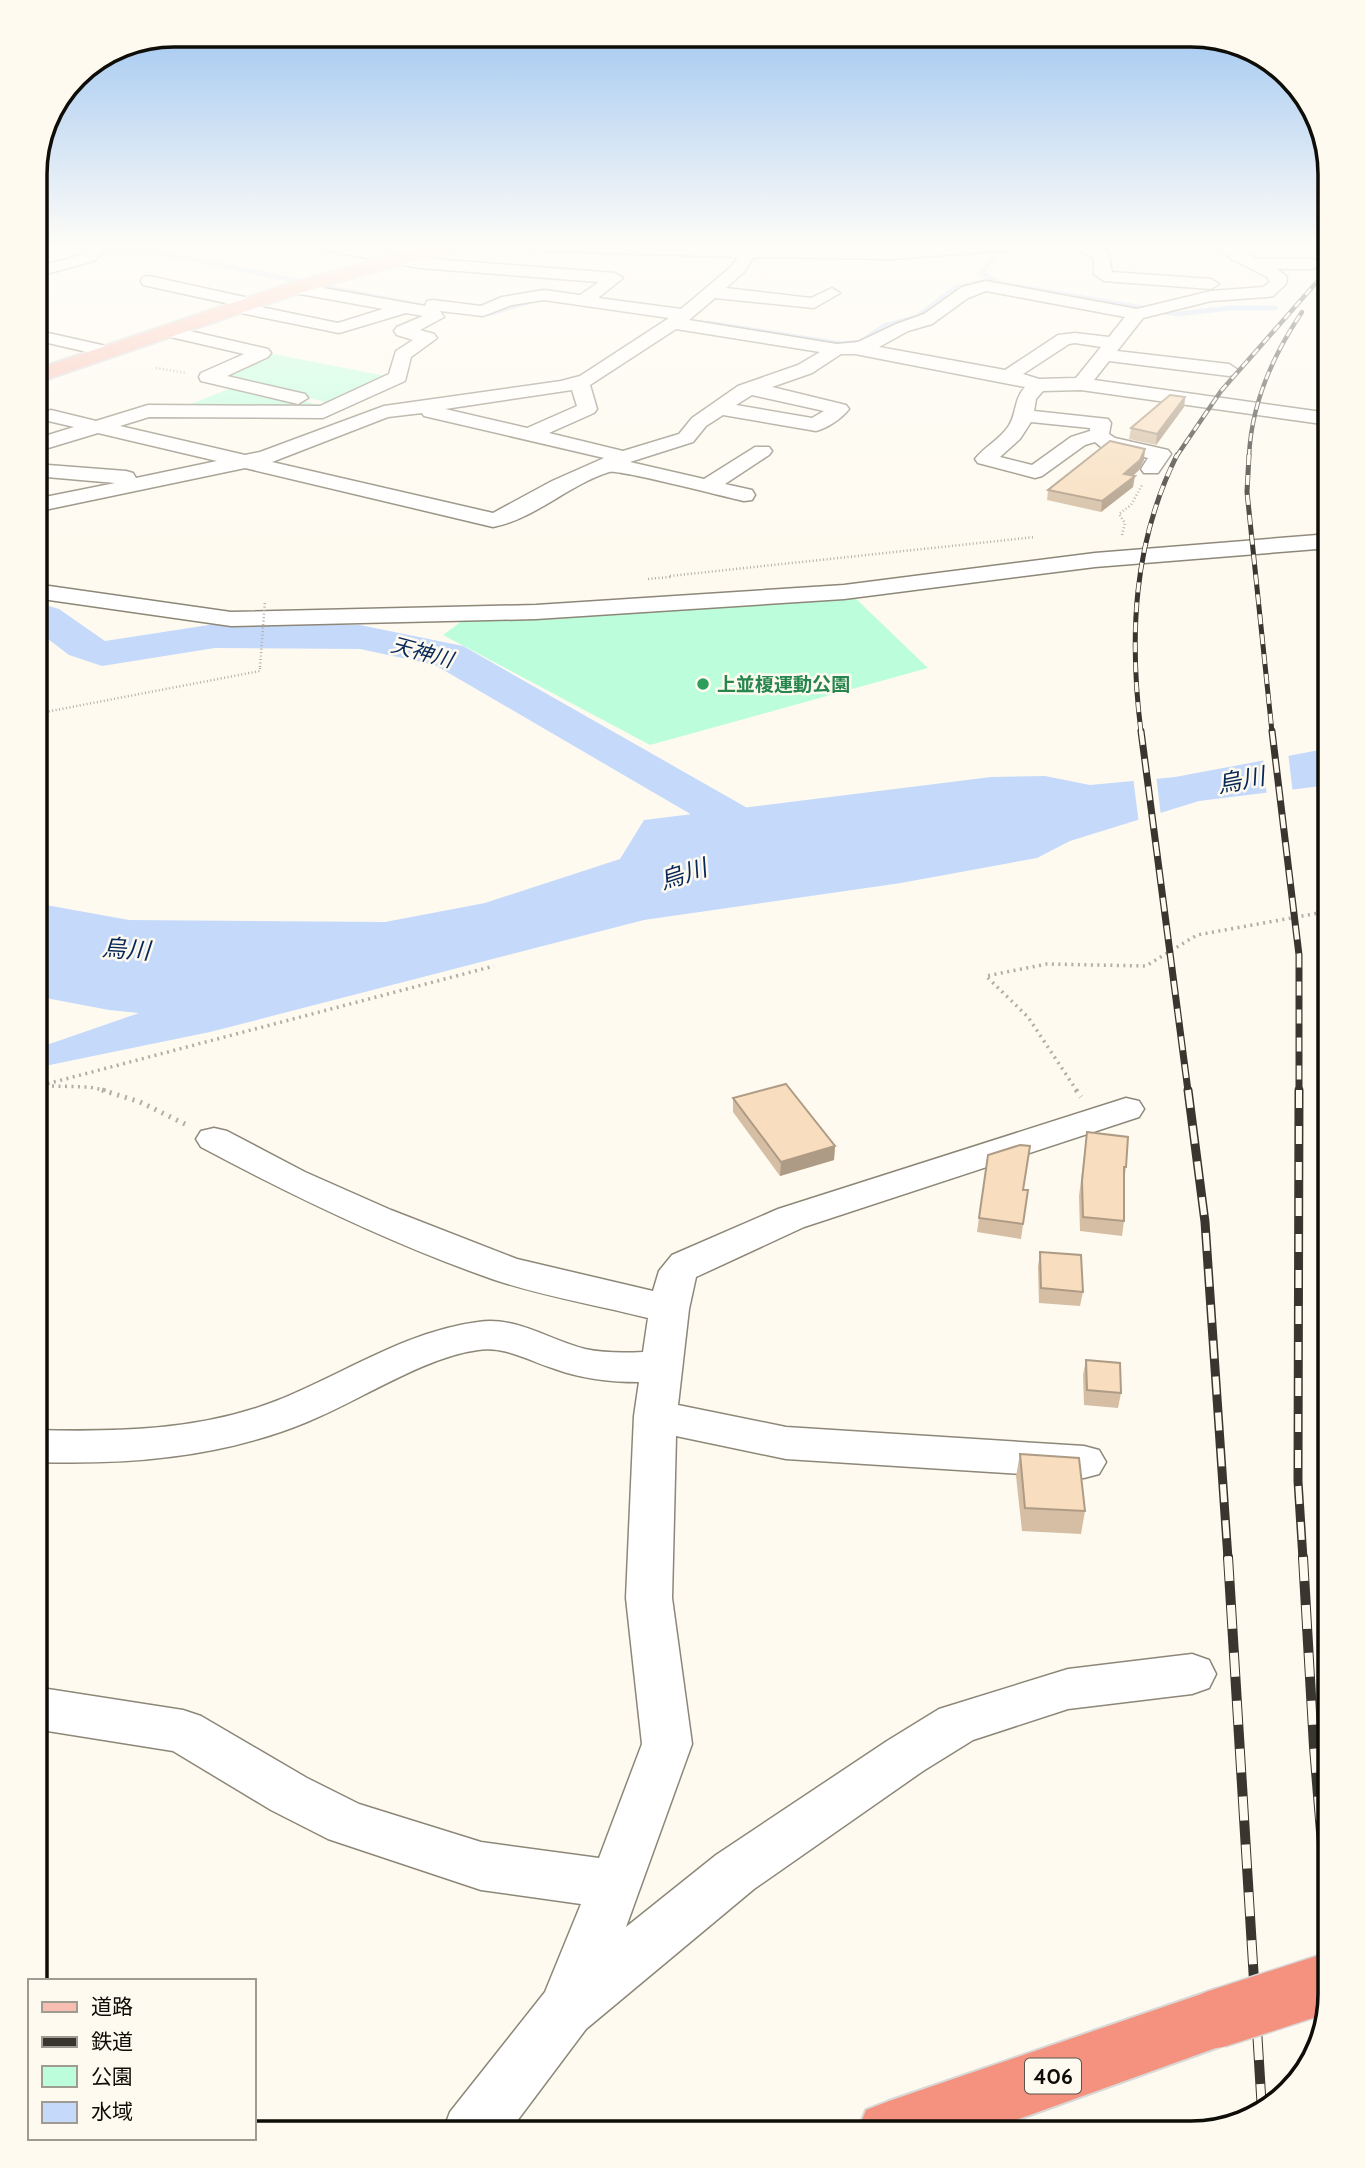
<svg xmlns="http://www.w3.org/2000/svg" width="1365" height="2168" font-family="Cabin,'Noto Sans JP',sans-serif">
	<rect width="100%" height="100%" fill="#fefaf0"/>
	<g fill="#bcfedc">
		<polygon points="268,353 391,377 334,404 217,376"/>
		<polygon points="236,386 328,407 186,406"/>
		<polygon points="851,594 928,668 650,745 443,635 462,621"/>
	</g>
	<polygon fill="#c5dafb" points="1330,748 1330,785 1199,801 1070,841 1037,858 901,883 644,920 210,1032 35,1068 35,1049 139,1013 109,1010 35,996 35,903 129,920 385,922 485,903 620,859 644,820 991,777 1045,776 1090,785 1175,777"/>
	<g fill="#fefaf0">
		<polygon points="1288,752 1293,794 1267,797 1263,756"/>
		<polygon points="1156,775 1161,816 1139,824 1133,777"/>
	</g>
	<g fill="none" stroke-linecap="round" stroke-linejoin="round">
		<g stroke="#c5dafb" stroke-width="5">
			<polyline points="995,249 996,253 982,273 996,281"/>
			<polyline points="110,252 156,252 298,281"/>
			<polyline points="326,287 432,308"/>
			<polyline points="478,314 492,313 527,302"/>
			<polyline points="1325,314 1330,315"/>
			<polyline points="708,323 842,344 860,342 884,326 917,317 955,288 986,281 1178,314 1230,308 1275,308"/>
		</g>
		<polygon fill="#c5dafb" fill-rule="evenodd" points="35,602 59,609 105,641 215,624 360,625 463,646 793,834 800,844 793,854 776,859 759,854 435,665 360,649 215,648 102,666 69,655 35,629"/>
		<defs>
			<g id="minor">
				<polygon points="97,245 105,250 94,261 35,277 35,267 82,255"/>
				<path d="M315 245H349L420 258 615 273 623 278 598 298 681 309 732 266 738 257 528 250 520 245 745 247 751 245 757 248 833 250 1018 245 1010 250 893 259 754 257 744 272 726 288 811 298 832 288 840 293 814 308 715 298 689 320 837 344 858 342 896 324 924 314 962 287 986 281 1137 309 1211 291 1263 287 1270 282 1267 277 1230 258 1217 245H1234L1256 259H1313L1321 264 1313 269H1277L1287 277 1286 284 1273 296 1267 297 1211 301 1143 318 1117 351 1229 364 1238 370 1236 374 1229 376 1109 361 1094 380 1322 412 1329 414 1330 421 1322 424 1081 390 1043 391 1036 399 1034 411 1108 419 1111 423 1109 434 1115 438 1168 450 1171 454 1158 473H1144L1141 469 1148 458 1101 447 1095 442 1085 445 1042 476 1035 478 978 463 975 459C984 447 999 440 1008 427 1017 414 1013 401 1025 387L855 354H841L812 373 772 387 846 405 849 409C842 418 828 428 816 431L723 415 706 426 693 442 630 462 704 479 755 447H769L772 451 769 455 725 484 752 490 755 495 752 500 744 501C725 497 619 469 609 472 568 485 535 519 493 527L245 468 35 512V499L115 483 35 476V464L126 471 133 473 136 478 217 461 98 433 35 452V439L74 427 44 420 41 416 44 412 51 410 96 421 148 405 320 406 389 374 396 351 413 340 397 335 394 331 397 327 423 316 406 313 339 333 231 311 228 307 230 304 143 285 141 281 143 277 149 276 249 298 255 299 258 303 256 306 338 323 383 309 289 292 287 288 289 284 295 283 425 306 427 301 433 300 481 306 502 297 544 290 580 295 599 282 420 268 323 250ZM986 291 1125 317 1109 337 1075 333 1058 335 1005 370 879 347 908 331 932 324 968 298ZM544 300 669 318 580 376 561 381 384 406 260 452 245 455 120 426 149 417 323 418 405 381 411 357 437 338 434 334 420 330 444 317 440 311 483 316 512 305ZM676 329 820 352 798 365 738 386 692 418 679 434 623 451 549 433 594 413 597 409 590 385ZM1075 343 1101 347 1076 378 1039 379 1023 374 1069 344ZM572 390 577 406 527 428 445 409ZM752 395 824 411 812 418 736 405ZM422 413 424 416 604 458 552 481 493 513 272 462 388 417ZM1031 422 1090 428V431L1071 437 1032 465 1000 457 1020 439Z"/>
				<polygon points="1078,245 1094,245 1108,252 1112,272 1211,279 1219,284 1211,289 1104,281 1094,274 1094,258 1076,249"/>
				<polygon points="168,326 268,349 271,353 268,357 227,376 305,394 308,398 298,404 201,381 199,377 201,373 244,354 162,335 159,331 162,327"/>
				<polygon points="35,330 115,348 118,352 109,357 35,340"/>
				<polygon points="1330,534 1330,548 1095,567 844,599 536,619 231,626 35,598 35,584 231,612 536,605 844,585 1095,553"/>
				<path d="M1126 1098 1139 1101 1144 1109 1139 1117 804 1227 696 1277 689 1309 678 1405 786 1427 1084 1446 1099 1450 1106 1462 1099 1474 1084 1478 786 1459 676 1436 672 1598 692 1744 626 1927 716 1855 887 1741 939 1709 1068 1669 1192 1654 1209 1660 1216 1674 1209 1688 1192 1694 1068 1709 973 1740 923 1771 754 1889 586 2029 508 2133H442L450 2112 545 1992 581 1904 481 1890 328 1839 271 1810 173 1751 35 1729V1687L183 1710 201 1716 307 1778 359 1804 481 1842 599 1858 642 1744 626 1598 634 1416 639 1382C609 1382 583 1379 555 1369 529 1361 506 1346 478 1350 424 1357 359 1401 307 1422 220 1458 128 1465 35 1462V1430C116 1432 199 1431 276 1401 342 1375 406 1331 478 1322 516 1316 549 1340 585 1349 603 1353 624 1353 643 1352L648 1318C597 1305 542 1296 492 1279 392 1244 295 1197 201 1147L196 1139 201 1131 214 1128 227 1131 305 1172 391 1210 517 1259 653 1291 659 1271 672 1255 778 1209Z"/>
			</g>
			<polygon id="major" points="431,245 460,245 457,249 302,292 35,383 35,370 288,284"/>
			<polygon id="highway" points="1216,1989 1238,1998 1247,2019 1238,2040 980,2133 857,2133 866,2110 889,2101"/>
		</defs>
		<use href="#minor" stroke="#8d8778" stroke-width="3"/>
		<use href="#major" stroke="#d9d8d7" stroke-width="4"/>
		<use href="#highway" stroke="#d9d8d7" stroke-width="4"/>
		<g stroke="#b1aea5" stroke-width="2.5" stroke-dasharray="1 2.5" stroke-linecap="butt">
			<polyline points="156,368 186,373"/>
			<polyline points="1122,535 1125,523 1119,514 1131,505 1142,485"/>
			<polyline points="670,576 1035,537"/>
			<polyline points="648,579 670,577"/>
			<polyline points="35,714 260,671 260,667"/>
		</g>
		<g stroke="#b1aea5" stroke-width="3.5" stroke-dasharray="2 4.5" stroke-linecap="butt">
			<polyline points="52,1086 89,1087 109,1091"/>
			<polyline points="35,1087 494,966"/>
			<polyline points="1077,1091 1028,1017 986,976 1047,964 1146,966 1197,935 1330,911"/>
		</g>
		<g stroke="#b1aea5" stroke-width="5" stroke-dasharray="2 6" stroke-linecap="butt">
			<polyline points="102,1090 140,1102 189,1126"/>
			<polyline points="1076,1090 1081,1097"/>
		</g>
		<use href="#minor" fill="#fff" fill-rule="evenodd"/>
		<use href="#major" fill="#f8beb2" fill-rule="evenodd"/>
		<use href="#highway" fill="#f4927f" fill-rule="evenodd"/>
		<defs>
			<g id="rail-far4">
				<polyline points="1176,457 1221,391 1330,267"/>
				<path d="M1249 457C1251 404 1273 355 1302 312"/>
			</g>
			<g id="rail-far3">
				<polyline points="1249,455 1247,492 1272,732"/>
				<path d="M1141 732C1129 637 1133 543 1177 455"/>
			</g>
			<g id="rail-far2">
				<polyline points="1141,731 1188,1091"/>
				<polyline points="1272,731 1299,955 1299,1091"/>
			</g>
			<g id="rail-far1">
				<polyline points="1188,1090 1205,1222 1228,1559"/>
				<polyline points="1299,1090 1298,1481 1303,1559"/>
			</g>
			<g id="rail">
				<polyline points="1228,1557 1262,2111"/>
				<polyline points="1303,1557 1314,1747 1330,1941"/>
			</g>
		</defs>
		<use href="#rail-far4" stroke="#38362f" stroke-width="4.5"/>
		<use href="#rail-far3" stroke="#38362f" stroke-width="5"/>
		<use href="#rail-far2" stroke="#38362f" stroke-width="7"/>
		<use href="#rail-far1" stroke="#38362f" stroke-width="9"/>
		<use href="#rail" stroke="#38362f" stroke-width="10"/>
		<use href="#rail-far4" stroke="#fefaf0" stroke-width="2.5" stroke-dasharray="8" stroke-linecap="butt"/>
		<use href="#rail-far3" stroke="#fefaf0" stroke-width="3.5" stroke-dasharray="10" stroke-linecap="butt"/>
		<use href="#rail-far2" stroke="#fefaf0" stroke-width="4.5" stroke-dasharray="14" stroke-linecap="butt"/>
		<use href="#rail-far1" stroke="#fefaf0" stroke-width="6" stroke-dasharray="18" stroke-linecap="butt"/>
		<use href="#rail" stroke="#fefaf0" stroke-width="8" stroke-dasharray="24" stroke-linecap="butt"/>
		<defs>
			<polyline id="highway-bridge" points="1216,2019 1330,1982"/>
		</defs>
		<use href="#highway-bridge" stroke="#d9d8d7" stroke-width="61" stroke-linecap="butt"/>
		<polyline stroke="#b1aea5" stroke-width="2.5" stroke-dasharray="1 2.5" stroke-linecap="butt" points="260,667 265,601"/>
		<use href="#highway-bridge" stroke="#f4927f" stroke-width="58"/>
	</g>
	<g fill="#d5bea3">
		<polygon points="1185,397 1184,407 1156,445 1129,439 1131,428"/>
		<polygon points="1144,460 1139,470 1133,476 1133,487 1101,512 1047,500 1048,490"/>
		<polygon points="733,1098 835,1146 834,1160 780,1176 733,1112"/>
		<polygon points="1087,1132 1126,1167 1124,1182 1124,1221 1122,1236 1080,1231 1079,1196"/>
		<polygon points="1030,1146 1023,1190 1028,1190 1021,1239 977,1232 979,1218"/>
		<polygon points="1040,1252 1083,1292 1080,1306 1039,1303 1038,1267"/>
		<polygon points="1086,1360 1121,1393 1118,1408 1084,1405 1083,1375"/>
		<polygon points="1020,1454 1085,1511 1081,1534 1022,1531 1016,1476"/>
	</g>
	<g fill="#ae9b85">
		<polygon points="1185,397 1184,407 1156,445 1157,434"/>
		<polygon points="1145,449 1144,460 1139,470 1123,485 1124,474"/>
		<polygon points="1135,476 1133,487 1101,512 1102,501"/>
		<polygon points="835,1146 834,1160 780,1176 781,1162"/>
	</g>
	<g fill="#f8ddbe" stroke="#ae9b85" stroke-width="2">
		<polygon points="1170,395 1185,397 1157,434 1131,428"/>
		<polygon points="1110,441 1145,449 1140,460 1124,474 1135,476 1102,501 1048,490"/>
		<polygon points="786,1084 835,1146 781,1162 733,1098"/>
		<polygon points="1087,1132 1128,1137 1126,1167 1124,1167 1124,1221 1083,1217 1082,1181"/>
		<polygon points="1020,1145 1030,1146 1023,1190 1028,1190 1023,1224 979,1218 988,1155"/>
		<polygon points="1040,1252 1081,1255 1083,1292 1041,1288"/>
		<polygon points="1086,1360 1120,1363 1121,1393 1087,1390"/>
		<polygon points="1020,1454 1079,1458 1085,1511 1025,1508"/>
	</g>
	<linearGradient id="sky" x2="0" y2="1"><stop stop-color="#9ac3f0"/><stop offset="0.45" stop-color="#fffdf8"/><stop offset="1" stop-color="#fffdf8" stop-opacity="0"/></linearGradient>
	<rect width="1365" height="549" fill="url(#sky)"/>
	<circle fill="#2e9e5b" stroke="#fefaf0" stroke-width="2.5" cx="703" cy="684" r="7"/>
	<g text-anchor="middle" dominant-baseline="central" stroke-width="5" stroke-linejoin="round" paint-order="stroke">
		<g font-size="19" font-weight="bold" fill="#27864d" stroke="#fefaf0" text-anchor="start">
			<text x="717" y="684">上並榎運動公園</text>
		</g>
		<g font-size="21" font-style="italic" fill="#072757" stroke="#fefaf0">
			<text transform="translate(422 652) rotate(15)">天神川</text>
		</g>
		<rect fill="#fefaf0" stroke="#57544d" stroke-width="2" x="1025" y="2058.5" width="56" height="35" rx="5"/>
		<g font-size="21" font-weight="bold" fill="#0f0d07">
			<text x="1053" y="2076">406</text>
		</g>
		<g font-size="24" font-style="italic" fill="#072757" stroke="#fefaf0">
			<text transform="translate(1241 780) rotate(-11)">烏川</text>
			<text transform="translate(683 874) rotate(-18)">烏川</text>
			<text transform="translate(126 949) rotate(4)">烏川</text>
		</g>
	</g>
	<path d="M0 0H1365V2168H0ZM174 47H1191A127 127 0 0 1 1318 174V1994A127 127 0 0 1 1191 2121H174A127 127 0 0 1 47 1994V174A127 127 0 0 1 174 47Z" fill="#fefaf0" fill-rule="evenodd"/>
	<path fill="none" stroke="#0f0d07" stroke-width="3.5" d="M174 47H1191A127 127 0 0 1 1318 174V1994A127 127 0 0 1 1191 2121H174A127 127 0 0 1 47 1994V174A127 127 0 0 1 174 47Z"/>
	<rect x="28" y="1979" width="228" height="161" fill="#fefaf0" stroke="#9e9b93" stroke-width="2"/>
	<rect x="42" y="2002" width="35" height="10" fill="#f8beb2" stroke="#9e9b93" stroke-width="2"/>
	<text x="91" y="2014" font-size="21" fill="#0f0d07">道路</text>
	<rect x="42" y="2037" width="35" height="10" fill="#38362f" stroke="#9e9b93" stroke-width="2"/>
	<text x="91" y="2049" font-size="21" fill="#0f0d07">鉄道</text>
	<rect x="42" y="2066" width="35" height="21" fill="#bcfedc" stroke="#9e9b93" stroke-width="2"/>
	<text x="91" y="2084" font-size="21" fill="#0f0d07">公園</text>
	<rect x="42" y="2102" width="35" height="21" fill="#c5dafb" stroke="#9e9b93" stroke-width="2"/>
	<text x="91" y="2119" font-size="21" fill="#0f0d07">水域</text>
</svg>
